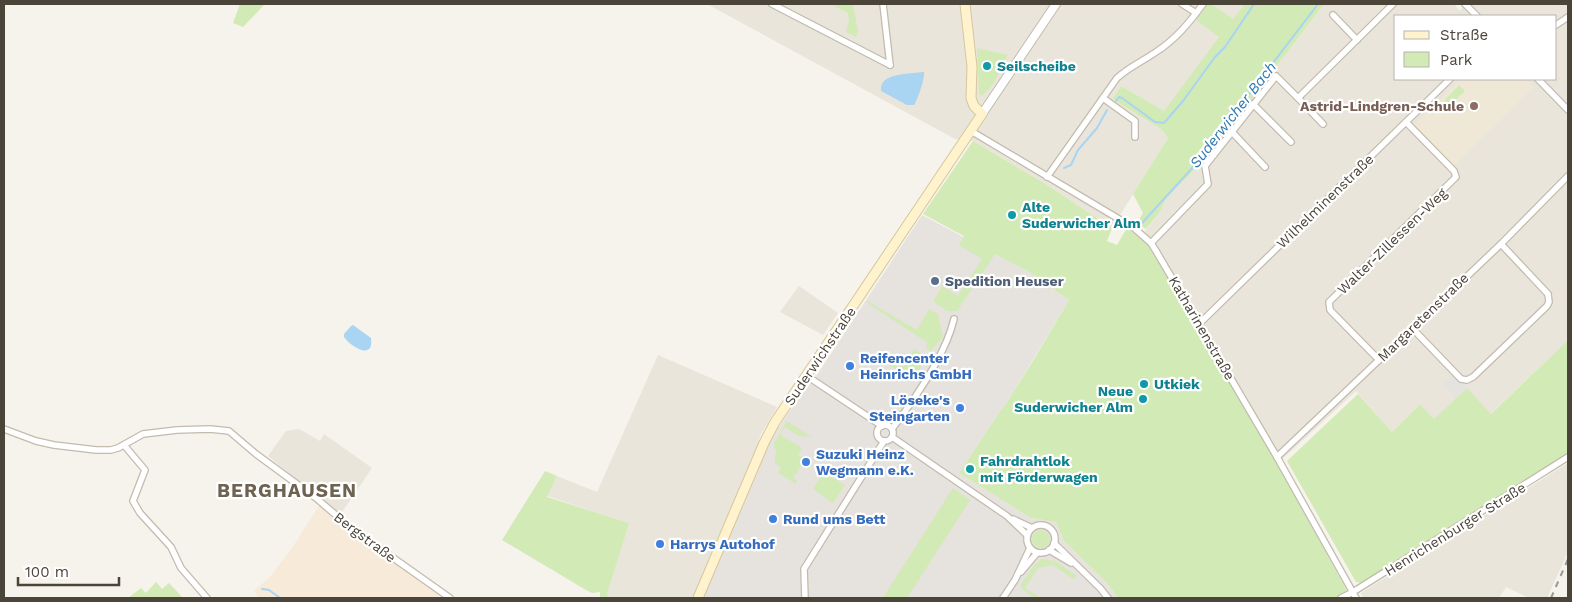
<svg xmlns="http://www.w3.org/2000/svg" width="1572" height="602" font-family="'Work Sans',sans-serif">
	<rect width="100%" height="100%" fill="#f6f3ec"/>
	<g fill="#eae5da" fill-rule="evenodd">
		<polygon points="707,4 1245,4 1164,112 1121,86 1112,99 1161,129 1168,138 1112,228 1044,183 973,141 955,139"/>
		<path d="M1324 4H1454L1460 11 1464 4H1568V340L1480 424 1433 419 1420 404 1392 432 1356 391 1277 464 1150 246 1140 238 1160 212 1166 199 1195 169 1238 114H1240ZM1396 16H1556V79H1396Z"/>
		<polygon points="799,286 838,313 823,335 780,312"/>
		<polygon points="658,355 777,407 760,436 754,457 693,598 610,598 607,594 628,523 547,496 557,476 597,492"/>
		<polygon points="299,429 320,441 324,434 372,468 340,515 268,456 286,431"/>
		<polygon points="1568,463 1568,552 1547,598 1529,598 1506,587 1499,598 1363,598 1361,593"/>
	</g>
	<polygon fill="#f7ead8" points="322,501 436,588 443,591 437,598 259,598 254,591 271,576 294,545"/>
	<polygon fill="#e6e2dd" points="922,215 1031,273 1069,300 1004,407 1001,410 959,473 1031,518 1056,522 1064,541 1106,582 1118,598 700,598 763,453 773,436 788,413 815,378"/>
	<polygon fill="#efe8d6" points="1461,79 1526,79 1534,87 1453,167 1414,125"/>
	<g fill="#d2eab5">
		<polygon points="240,4 265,4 243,27 233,23"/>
		<polygon points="830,4 853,4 858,31 856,37 846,32 849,21 848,13"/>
		<polygon points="1208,4 1211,4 1233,19 1245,4 1324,4 1240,114 1238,114 1195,169 1166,199 1160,212 1146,229 1137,223 1143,213 1133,194 1168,138 1161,129 1112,99 1121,86 1164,111 1219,37 1196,20"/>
		<path d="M977 48 1008 55C1000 68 995 88 981 96L979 93Z"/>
		<polygon points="1459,85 1465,91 1447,108 1442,103"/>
		<polygon points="973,141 1044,183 1112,228 1107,241 1117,245 1127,228 1150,246 1274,458 1348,593 1336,598 1118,598 1106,582 1064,541 1056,522 1031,518 959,473 1001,410 1004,407 1034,359 1069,300 1029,272 995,254 957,311 947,311 934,302 934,300 942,286 958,296 982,259 959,245 964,236 923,214"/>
		<polygon points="867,301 917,330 929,309 938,314 943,337 931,351 926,348 928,343 866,302"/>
		<polygon points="1568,340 1568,454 1362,583 1356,582 1287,461 1358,394 1392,432 1420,404 1434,419 1467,388 1491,414"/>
		<polygon points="914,349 927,357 913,380 878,358 880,355 901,369"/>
		<polygon points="787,421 811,437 799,436 785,427 780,435 802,448 798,455 805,459 793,478 797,481 796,484 778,473 781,469 775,462 775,456 777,451 774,447 774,443"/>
		<polygon points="545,471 557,476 547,497 629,523 607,594 610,598 600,598 600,592 592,593 586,590 502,540"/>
		<polygon points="824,472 845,485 833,503 813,489"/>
		<polygon points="953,488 970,500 907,598 883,598"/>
		<circle cx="1041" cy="539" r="9"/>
		<path d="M1042 559 1055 561 1077 576 1073 579 1053 565 1038 568 1025 588 1041 598C1032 598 1025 592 1020 586L1034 565Z"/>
		<polygon points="156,582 162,589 169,583 183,598 128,598 141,588 146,593"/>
	</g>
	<polygon fill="#e5e3e0" points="1453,373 1467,388 1456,398 1442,384"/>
	<g fill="#a9d4f2">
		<path d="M924 72C925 78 918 99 914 105H907L881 91C879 72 911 74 924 72Z"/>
		<path d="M353 325 371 338C374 361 351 347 344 337V334L351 326Z"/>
	</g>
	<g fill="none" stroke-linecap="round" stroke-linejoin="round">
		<g stroke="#a9d4f2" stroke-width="2">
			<polyline points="1116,101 1119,97 1122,98 1155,122 1164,123 1183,101 1215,57 1225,47 1254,4"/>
			<polyline points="1064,168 1071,165 1078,150 1097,128 1107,110"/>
			<polyline points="1142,223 1195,165 1318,4"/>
			<polyline points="262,589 269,590 280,598"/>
		</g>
		<defs>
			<g id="minor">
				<polyline points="772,4 890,65"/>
				<polyline points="883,4 890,65"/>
				<polyline points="1182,4 1196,13"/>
				<polyline points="1465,4 1477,16"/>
				<polyline points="1333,15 1357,40"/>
				<polyline points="1556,25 1568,17"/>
				<polyline points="1538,79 1568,110"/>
				<polyline points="1103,98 1135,121 1135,137"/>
				<polyline points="1298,98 1323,124"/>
				<polyline points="1253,104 1291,142"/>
				<polyline points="971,131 1134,228 1151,243 1156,251 1277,457 1356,598"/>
				<polyline points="1232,132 1265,167"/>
				<path d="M1047 177 1117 78C1129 67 1143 61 1156 52 1176 39 1189 23 1203 4"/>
				<polyline points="1151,243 1208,184 1205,166 1276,76 1298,98 1393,4"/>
				<polyline points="1199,324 1450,79"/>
				<polyline points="1412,328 1461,379 1467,380 1473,377 1547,306 1549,302 1548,294 1501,244"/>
				<polyline points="1379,360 1330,310 1329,302 1456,177 1454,171 1406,122"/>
				<polyline points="807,376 882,426"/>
				<circle cx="885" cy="433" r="8"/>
				<polyline points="4,429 36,441 54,445 96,450 111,450 118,448 143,434 177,430 210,429 229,431 256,454 316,498 351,528 450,598"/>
				<path d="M892 429C914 400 946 354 954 319"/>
				<polyline points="892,437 1007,516 1027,535"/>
				<polyline points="124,445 145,470 133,501 140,513 171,547 181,568 207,598"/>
				<polyline points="1277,457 1501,244 1568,176"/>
				<polyline points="1013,519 1032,528"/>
				<circle cx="1041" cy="539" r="14"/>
				<polyline points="1054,543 1100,588 1108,598"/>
				<polyline points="1049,550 1071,563"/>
				<polyline points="1021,572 1037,553"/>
				<polyline points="805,598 804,569 884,441"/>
				<polyline points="1003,598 1015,580 1030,548"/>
				<polyline points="1341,598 1353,592 1568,457"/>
			</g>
			<polyline id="tertiary" points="982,114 1056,4"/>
			<polyline id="secondary" points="698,598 764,443 775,422 982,114 974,106 971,98 972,67 965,4"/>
		</defs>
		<use href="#minor" stroke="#c2bbae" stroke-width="8"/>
		<use href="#tertiary" stroke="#c2bbae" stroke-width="10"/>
		<use href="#secondary" stroke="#d6c79b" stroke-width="11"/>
		<use href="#minor" stroke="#fff" stroke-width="5.5"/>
		<use href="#tertiary" stroke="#fff" stroke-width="8"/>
		<use href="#secondary" stroke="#fff3cd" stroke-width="9"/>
		<polyline stroke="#9a9a9a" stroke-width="2" stroke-dasharray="6 6" stroke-linecap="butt" points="1551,598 1568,559"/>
	</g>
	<g fill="#0f9aa8" stroke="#fff" stroke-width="2">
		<circle cx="987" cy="66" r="5"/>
		<circle cx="1012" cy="215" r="5"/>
		<circle cx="1144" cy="384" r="5"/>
		<circle cx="1143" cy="399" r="5"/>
		<circle cx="970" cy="469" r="5"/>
	</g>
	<circle fill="#8d6e63" stroke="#fff" stroke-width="2" cx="1474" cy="106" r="5"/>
	<circle fill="#5c6f8a" stroke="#fff" stroke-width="2" cx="935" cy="281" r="5"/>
	<g fill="#3f7fe0" stroke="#fff" stroke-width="2">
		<circle cx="850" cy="366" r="5"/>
		<circle cx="960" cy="408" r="5"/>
		<circle cx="806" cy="462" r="5"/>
		<circle cx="773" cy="519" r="5"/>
		<circle cx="660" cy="544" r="5"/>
	</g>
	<g text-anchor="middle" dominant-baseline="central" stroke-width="4.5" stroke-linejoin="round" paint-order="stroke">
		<g font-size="14" font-weight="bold" fill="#0d838f" stroke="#fff" text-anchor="start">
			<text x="997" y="66">Seilscheibe</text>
			<text x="1022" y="207">Alte<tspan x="1022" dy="16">Suderwicher Alm</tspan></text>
			<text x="1154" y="384">Utkiek</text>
			<text x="1133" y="391" text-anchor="end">Neue<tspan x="1133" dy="16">Suderwicher Alm</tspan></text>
			<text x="980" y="461">Fahrdrahtlok<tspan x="980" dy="16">mit Förderwagen</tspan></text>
		</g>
		<g font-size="14" font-weight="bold" fill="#785e54" stroke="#fff" text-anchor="end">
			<text x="1464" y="106">Astrid-Lindgren-Schule</text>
		</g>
		<g font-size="14" fill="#4b4439" stroke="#fff">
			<text transform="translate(1325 201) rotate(-44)">Wilhelminenstraße</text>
			<text transform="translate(1392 241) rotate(-44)">Walter-Zillessen-Weg</text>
			<text transform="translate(1423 317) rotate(-44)">Margaretenstraße</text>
			<text transform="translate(1202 328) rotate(60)">Katharinenstraße</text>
			<text transform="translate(820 356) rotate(-56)">Suderwichstraße</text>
			<text transform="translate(1455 529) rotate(-32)">Henrichenburger Straße</text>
			<text transform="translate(365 537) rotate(37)">Bergstraße</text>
		</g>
		<g font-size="14" font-weight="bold" fill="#4e5e75" stroke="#fff" text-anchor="start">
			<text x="945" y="281">Spedition Heuser</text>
		</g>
		<g font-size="14" font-weight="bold" fill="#366cbe" stroke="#fff" text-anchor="start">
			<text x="860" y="358">Reifencenter<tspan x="860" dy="16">Heinrichs GmbH</tspan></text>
			<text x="950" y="400" text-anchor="end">Löseke's<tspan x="950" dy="16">Steingarten</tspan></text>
			<text x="816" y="454">Suzuki Heinz<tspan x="816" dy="16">Wegmann e.K.</tspan></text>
			<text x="783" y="519">Rund ums Bett</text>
			<text x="670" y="544">Harrys Autohof</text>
		</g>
		<g font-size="15" font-style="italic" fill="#2e7ab2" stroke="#fff">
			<text transform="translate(1233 115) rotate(-52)">Suderwicher Bach</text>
		</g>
		<g font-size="19" font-weight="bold" letter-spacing="1" fill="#6e6250" stroke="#fff">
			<text x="287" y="490">BERGHAUSEN</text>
		</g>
	</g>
	<rect width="1572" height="602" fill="none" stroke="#4b4439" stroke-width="10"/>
	<rect x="1394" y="15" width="162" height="65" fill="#ffffff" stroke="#b7b4b0"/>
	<rect x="1404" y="31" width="25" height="8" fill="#fff3cd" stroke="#b7b4b0"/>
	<text x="1440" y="40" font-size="15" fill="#4b4439">Straße</text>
	<rect x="1404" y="52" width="25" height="15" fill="#d2eab5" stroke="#b7b4b0"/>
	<text x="1440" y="65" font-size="15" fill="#4b4439">Park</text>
	<path d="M18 577v8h101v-8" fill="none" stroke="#4b4439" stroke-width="2.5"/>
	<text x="25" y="577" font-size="15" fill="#4b4439" stroke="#ffffff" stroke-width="4" paint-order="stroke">100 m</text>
</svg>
